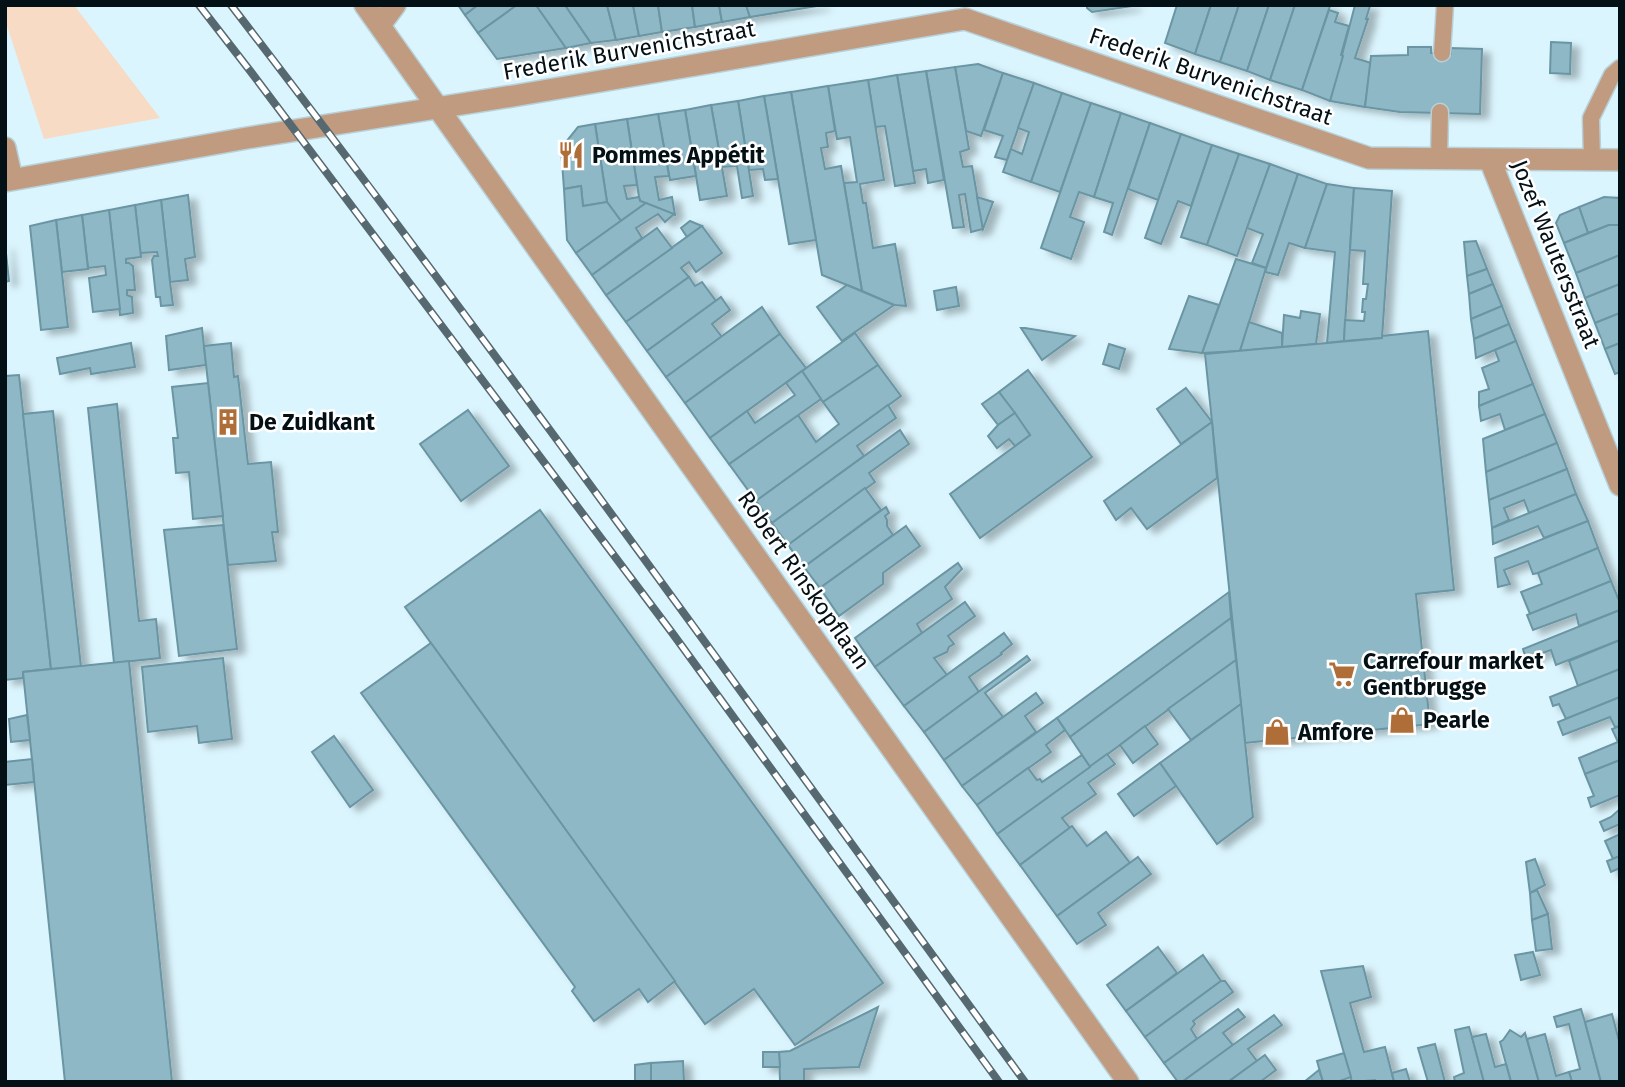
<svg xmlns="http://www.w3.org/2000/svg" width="1625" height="1087" font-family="'Fira Sans',sans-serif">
	<defs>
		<filter id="shadow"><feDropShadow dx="8" dy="4.5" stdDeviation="3.5" flood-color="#0004"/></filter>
	</defs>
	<rect width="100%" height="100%" fill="#dbf5fe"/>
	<polygon fill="#f8dbc5" points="5,5 74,5 160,118 44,139 5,20"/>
	<g fill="#8eb8c6" stroke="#6b95a2" stroke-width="2" filter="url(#shadow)">
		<polygon points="458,5 478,5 465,15"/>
		<polygon points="478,5 517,5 478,33 465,15"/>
		<polygon points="517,5 536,5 566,48 497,59 478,33"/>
		<polygon points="536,5 565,5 591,43 566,48"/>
		<polygon points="565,5 607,5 616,40 591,43"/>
		<polygon points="607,5 633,5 639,36 616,40"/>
		<polygon points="633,5 658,5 662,32 639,36"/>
		<polygon points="658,5 692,5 695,27 662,32"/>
		<polygon points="692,5 719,5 722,22 695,27"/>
		<polygon points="719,5 746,5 750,17 722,22"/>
		<polygon points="746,5 823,5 750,17"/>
		<polygon points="1087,5 1133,5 1133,6 1092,12 1087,8"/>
		<polygon points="1177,5 1211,5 1195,54 1165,43"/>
		<polygon points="1211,5 1239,5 1220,62 1195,54"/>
		<polygon points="1239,5 1269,5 1247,71 1220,62"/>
		<polygon points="1269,5 1295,5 1270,80 1247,71"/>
		<polygon points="1295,5 1330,6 1302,90 1270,80"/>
		<polygon points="1355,5 1370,6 1366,19 1368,19 1355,58 1371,63 1365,107 1330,101"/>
		<polygon points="1329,10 1338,13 1335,22 1349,26 1341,55 1343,56 1330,101 1302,90"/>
		<polygon points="1551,42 1571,43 1570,74 1550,73"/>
		<polygon points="1408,47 1431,47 1431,53 1451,54 1451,48 1482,49 1480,114 1400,112 1365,107 1371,56 1408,55"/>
		<polygon points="978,64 1003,73 981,136 966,131 955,67"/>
		<polygon points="955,67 969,149 960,152 963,167 972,166 983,229 971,232 965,194 959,195 964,227 953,228 926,71"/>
		<polygon points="926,71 944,180 928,183 926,169 913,171 897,75"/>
		<polygon points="1003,73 1034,83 1007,160 995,157 1003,136 984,130"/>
		<polygon points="897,75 915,183 895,186 885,126 875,127 868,80"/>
		<polygon points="868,80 884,180 860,184 863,203 866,203 873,248 895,244 906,306 894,305 862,291 844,183 857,182 850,137 837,139 828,86"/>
		<polygon points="1034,83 1062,93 1031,182 1003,172 1011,149 1022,154 1029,132 1018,128"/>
		<polygon points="828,86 835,131 826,133 828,147 821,148 825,169 841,166 862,291 822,275 816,240 791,92"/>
		<polygon points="791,92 816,240 789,244 764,96"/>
		<polygon points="1062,93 1091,103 1060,192 1031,182"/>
		<polygon points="764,96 778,179 765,180 763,169 749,170 738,101"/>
		<polygon points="738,101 753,196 742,198 737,166 722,167 711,105"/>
		<polygon points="1091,103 1121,113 1094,197 1079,192 1070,217 1084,222 1071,259 1041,248"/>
		<polygon points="711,105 727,196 700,200 685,110"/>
		<polygon points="685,110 696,176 670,180 658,114"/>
		<polygon points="1121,113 1150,123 1112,235 1104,232 1113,203 1094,197"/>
		<polygon points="658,114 669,176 655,177 659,200 672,197 675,215 640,201 639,197 627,119"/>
		<polygon points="627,119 637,185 624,186 627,199 639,197 640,201 646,203 621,221 607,202 595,124"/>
		<polygon points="1150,123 1181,134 1158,200 1128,189"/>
		<polygon points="595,124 607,202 583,206 581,186 564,189 561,148 578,127"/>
		<polygon points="1181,134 1212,145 1191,206 1178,201 1161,244 1145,238"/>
		<polygon points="1212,145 1239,154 1207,245 1181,237"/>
		<polygon points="1239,154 1270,164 1237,256 1207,245"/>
		<polygon points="1270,164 1298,174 1266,268 1252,263 1263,234 1247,228"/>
		<polygon points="1298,174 1327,184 1305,248 1289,243 1278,275 1265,272"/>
		<polygon points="1327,184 1354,188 1344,341 1327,343 1335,252 1305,248"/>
		<polygon points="581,186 583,206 607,202 621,221 576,253 567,240 564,189"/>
		<polygon points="1354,188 1392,191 1382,338 1344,341 1345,320 1364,321 1365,312 1362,312 1363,299 1366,299 1368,284 1363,284 1365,251 1350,250"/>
		<polygon points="188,195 195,257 185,259 188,280 170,282 161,200"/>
		<polygon points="977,197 993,202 983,229"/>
		<polygon points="1604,197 1620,198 1620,225 1609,225 1588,233 1579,207"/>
		<polygon points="161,200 170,282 173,305 161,306 160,297 156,297 152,260 154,256 158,256 157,252 140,253 135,205"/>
		<polygon points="646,203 674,214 665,222 658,214 636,228 642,238 592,275 576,253"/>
		<polygon points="135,205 141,257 126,259 126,263 129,263 133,266 135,290 127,290 127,295 132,297 133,313 120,315 109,210"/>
		<polygon points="1579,207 1588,233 1564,243 1556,223 1560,215"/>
		<polygon points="109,210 120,309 93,312 89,278 106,275 105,266 88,268 82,215"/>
		<polygon points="82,215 88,269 62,272 56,220"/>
		<polygon points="56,220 68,327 41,330 30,226"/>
		<polygon points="690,221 702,226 687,237 681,228"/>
		<polygon points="1609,225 1620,225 1620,255 1576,273 1564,243"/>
		<polygon points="702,226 722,253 696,272 689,262 681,268 689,277 626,322 606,295"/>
		<polygon points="657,228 672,248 606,295 592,275"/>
		<polygon points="1476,241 1487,269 1467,276 1464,242"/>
		<polygon points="5,244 9,281 5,282"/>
		<polygon points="1620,255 1620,284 1585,298 1576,273"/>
		<polygon points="1236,259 1266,268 1240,351 1202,353"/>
		<polygon points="1487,269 1493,284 1469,294 1467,276"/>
		<polygon points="689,277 695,286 702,282 716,301 647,351 626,322"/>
		<polygon points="1493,284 1502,306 1471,319 1469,294"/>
		<polygon points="1620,284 1620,313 1595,323 1585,298"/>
		<polygon points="847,285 894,305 842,341 817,307"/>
		<polygon points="956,287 959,306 937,310 934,291"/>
		<polygon points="1189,296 1219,305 1202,353 1169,349"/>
		<polygon points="721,297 730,310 712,324 722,337 666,377 647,351"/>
		<polygon points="1502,306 1509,324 1474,339 1471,319"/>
		<polygon points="762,307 780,334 685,403 666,377"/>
		<polygon points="1301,311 1320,314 1316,344 1282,347 1284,315 1300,318"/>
		<polygon points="1620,313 1620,343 1605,349 1595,323"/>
		<polygon points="1249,322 1282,333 1282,347 1240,351"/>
		<polygon points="1509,324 1516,341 1476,358 1474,339"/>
		<polygon points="202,328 206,365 169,370 166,336"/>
		<polygon points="1021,328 1025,328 1075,336 1042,360"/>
		<polygon points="1428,331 1454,590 1416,594 1430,724 1245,743 1205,354 1382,338 1382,336"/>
		<polygon points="855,333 878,365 823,402 802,371"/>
		<polygon points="780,334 806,368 710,438 685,403"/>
		<polygon points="1516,341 1533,384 1479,406 1479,392 1489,389 1482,368 1499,361 1495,350"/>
		<polygon points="131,343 135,367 91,374 90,368 60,374 57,358"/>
		<polygon points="231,343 234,377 238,376 248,464 271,462 278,532 272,532 276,561 228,565 204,346"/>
		<polygon points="1620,343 1620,372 1615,374 1605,349"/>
		<polygon points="1109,344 1125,349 1119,369 1103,364"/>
		<polygon points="878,365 901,396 756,501 729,464 798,415 816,442 839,424 823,402"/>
		<polygon points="1028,370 1092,457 980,538 950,494 1030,435 999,392"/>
		<polygon points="802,371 821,399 729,464 710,438 747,411 755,423 795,395 786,383"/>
		<polygon points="19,375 51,669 23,672 23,678 5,680 5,376"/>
		<polygon points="208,383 223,516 193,519 189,472 176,473 173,438 178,438 172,387"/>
		<polygon points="1533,384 1545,414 1505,430 1500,414 1481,421 1479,406"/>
		<polygon points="1186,388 1212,422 1181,444 1157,409"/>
		<polygon points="999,392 1015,413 998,425 982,404"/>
		<polygon points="117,404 139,621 156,619 160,658 114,663 88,408"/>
		<polygon points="888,405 896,418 857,446 864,456 772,523 756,501"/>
		<polygon points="468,410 509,466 461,501 420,444"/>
		<polygon points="53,411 81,667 51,669 23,414"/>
		<polygon points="1015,413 1030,435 1015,446 1009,439 997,448 988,436 998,425"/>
		<polygon points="1545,414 1557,443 1486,472 1483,439"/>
		<polygon points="1212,422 1217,478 1147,529 1131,508 1116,520 1104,501"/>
		<polygon points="900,430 909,444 869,473 875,482 788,545 772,523"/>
		<polygon points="1557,443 1567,469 1489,500 1486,472"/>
		<polygon points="1567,469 1576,494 1529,513 1524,500 1504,508 1509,520 1492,528 1489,500"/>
		<polygon points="865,488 881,510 804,567 788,545"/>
		<polygon points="1576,494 1588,521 1544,538 1538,526 1493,544 1492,528"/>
		<polygon points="886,507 889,513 885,516 887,520 887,526 893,535 820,588 804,567"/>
		<polygon points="540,510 883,983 795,1045 754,989 705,1024 405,607"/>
		<polygon points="1588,521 1598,548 1538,573 1533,574 1528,561 1504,570 1510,584 1498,587 1495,558"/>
		<polygon points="223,525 237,649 179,656 164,530"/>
		<polygon points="906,526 920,546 883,573 883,584 839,616 820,588"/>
		<polygon points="1598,548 1611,581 1530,614 1521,592 1542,584 1538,573"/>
		<polygon points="958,563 962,569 945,587 952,599 917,624 922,633 875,667 855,638"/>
		<polygon points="1611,581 1620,603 1620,610 1579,626 1576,614 1533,630 1527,615"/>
		<polygon points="1229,592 1231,618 1070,737 1057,718"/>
		<polygon points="965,602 975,616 948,636 954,644 949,647 947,652 934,658 947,675 904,706 875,667"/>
		<polygon points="1620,610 1620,640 1556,665 1551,650 1526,659 1523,649"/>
		<polygon points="1231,618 1236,660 1090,767 1070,737"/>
		<polygon points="1004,633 1012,644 1001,653 1002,654 969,677 979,692 924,732 904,706"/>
		<polygon points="1620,640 1620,669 1578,686 1569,661"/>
		<polygon points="431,643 675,981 648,1002 639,989 594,1021 572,991 575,987 361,693"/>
		<polygon points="1027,656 1030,660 985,693 1003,717 944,760 924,732"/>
		<polygon points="223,658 232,739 199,743 197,726 148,732 142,667"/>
		<polygon points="1236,660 1241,704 1191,740 1168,709"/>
		<polygon points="129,661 172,1082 65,1082 23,672"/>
		<polygon points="1620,669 1620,697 1566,719 1559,704 1553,706 1550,697"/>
		<polygon points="1036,693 1043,703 1025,716 1036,732 962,786 944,760"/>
		<polygon points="1620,697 1620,726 1615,727 1610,717 1563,735 1558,722"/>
		<polygon points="1241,704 1253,817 1217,844 1160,763"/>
		<polygon points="27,715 30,740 11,742 9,719"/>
		<polygon points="1057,718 1065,730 1046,745 1051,752 977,805 962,786"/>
		<polygon points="1145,726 1158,744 1133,763 1120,745"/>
		<polygon points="1620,726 1620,760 1585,774 1579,758 1618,742 1612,729"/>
		<polygon points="334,736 373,790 350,807 312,752"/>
		<polygon points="1107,754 1115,764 1088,783 1096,794 1062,818 1070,828 1020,865 997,834"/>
		<polygon points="1082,755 1090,767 997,834 977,805 1028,768 1037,780 1040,779 1042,782"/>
		<polygon points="32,759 34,782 5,785 5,762"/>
		<polygon points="1620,760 1620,795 1591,807 1588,798 1594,796 1585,774"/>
		<polygon points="1160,763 1176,786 1134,816 1118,794"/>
		<polygon points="1620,809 1620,824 1604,831 1600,822 1611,817"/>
		<polygon points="1072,826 1087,846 1106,832 1130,863 1057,916 1020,865"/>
		<polygon points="1620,834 1620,856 1613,859 1605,841"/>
		<polygon points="1620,856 1620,868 1611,872 1607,861"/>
		<polygon points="1138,857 1151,874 1098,913 1106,925 1077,944 1057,916"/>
		<polygon points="1535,859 1545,885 1530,893 1526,862"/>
		<polygon points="1537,890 1548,914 1532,920 1530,893"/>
		<polygon points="1548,914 1552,949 1536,951 1532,920"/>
		<polygon points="1158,947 1177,973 1126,1011 1107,985"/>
		<polygon points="1533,952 1540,975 1521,980 1515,955"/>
		<polygon points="1203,955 1221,981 1145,1037 1126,1011"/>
		<polygon points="1363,966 1371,997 1350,1003 1364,1052 1385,1047 1394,1082 1375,1082 1375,1080 1352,1082 1321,971"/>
		<polygon points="1221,981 1225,981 1233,992 1193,1021 1195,1024 1191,1029 1197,1039 1164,1063 1145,1037"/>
		<polygon points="878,1007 859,1067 804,1069 804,1082 780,1082 779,1052 790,1051"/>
		<polygon points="1238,1009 1245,1017 1223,1033 1233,1045 1182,1082 1178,1082 1164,1063"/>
		<polygon points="1581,1009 1585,1022 1601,1082 1572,1082 1569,1072 1580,1069 1569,1024 1557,1027 1554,1017"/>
		<polygon points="1612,1014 1620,1045 1620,1082 1601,1082 1585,1022"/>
		<polygon points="1274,1015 1282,1025 1248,1049 1257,1061 1228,1082 1182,1082"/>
		<polygon points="1469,1027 1472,1037 1484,1082 1455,1082 1454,1077 1464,1073 1455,1030"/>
		<polygon points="1510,1030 1521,1037 1525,1033 1539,1082 1511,1082 1500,1042 1503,1040"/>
		<polygon points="1486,1034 1495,1067 1506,1064 1511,1082 1484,1082 1472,1037"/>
		<polygon points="1545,1034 1556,1076 1569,1072 1572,1082 1539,1082 1527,1039"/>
		<polygon points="1435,1044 1445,1082 1428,1082 1418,1048"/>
		<polygon points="763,1052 779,1052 780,1067 763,1067"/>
		<polygon points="1344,1053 1351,1077 1337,1082 1323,1082 1317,1061"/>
		<polygon points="1265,1055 1276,1070 1260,1082 1228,1082"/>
		<polygon points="683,1061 684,1082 651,1082 651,1063"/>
		<polygon points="651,1063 651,1082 635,1082 635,1065"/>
		<polygon points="1406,1069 1410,1082 1394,1082 1392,1073"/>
		<polygon points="1319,1070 1323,1082 1304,1082"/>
	</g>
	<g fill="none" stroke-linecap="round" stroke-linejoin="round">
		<defs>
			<g id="service">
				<polyline points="1442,53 1445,5"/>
				<polyline points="1439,159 1440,112"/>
				<polyline points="1592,160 1591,118 1612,75 1620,68"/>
			</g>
			<g id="minor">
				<polyline points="380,25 395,5"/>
				<polyline points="5,148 12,179"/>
				<polyline points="1490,160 1620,485"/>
				<polyline points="5,181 247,138 513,96 965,19 1369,158 1620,160"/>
			</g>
			<polyline id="tertiary" points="365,5 1128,1082"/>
		</defs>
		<use href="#service" stroke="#b8d1d9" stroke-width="19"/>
		<use href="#minor" stroke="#b8d1d9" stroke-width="24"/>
		<use href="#tertiary" stroke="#b8d1d9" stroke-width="24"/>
		<use href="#service" stroke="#c19b7f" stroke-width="16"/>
		<use href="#minor" stroke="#c19b7f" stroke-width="21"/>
		<use href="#tertiary" stroke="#c19b7f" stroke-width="21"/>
		<defs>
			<g id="rail">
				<polyline points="199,5 251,72 673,634 999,1082"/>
				<path d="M231 5C503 359 762 722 1025 1082"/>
			</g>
		</defs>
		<use href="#rail" stroke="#576970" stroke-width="8"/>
		<use href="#rail" stroke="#fff" stroke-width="5" stroke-dasharray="16" stroke-linecap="butt"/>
	</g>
	<defs>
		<symbol id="restaurant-bare" viewBox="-9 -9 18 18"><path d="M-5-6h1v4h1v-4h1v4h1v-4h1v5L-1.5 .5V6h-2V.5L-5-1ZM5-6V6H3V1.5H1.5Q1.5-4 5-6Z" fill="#af6e37" stroke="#fff" stroke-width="2.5" paint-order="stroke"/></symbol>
		<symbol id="building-bare" viewBox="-9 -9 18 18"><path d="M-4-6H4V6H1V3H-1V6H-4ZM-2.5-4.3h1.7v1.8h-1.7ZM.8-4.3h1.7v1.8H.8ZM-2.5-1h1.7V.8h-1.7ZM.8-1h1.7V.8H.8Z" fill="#af6e37" stroke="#fff" stroke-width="2.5" paint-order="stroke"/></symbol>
		<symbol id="supermarket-bare" viewBox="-9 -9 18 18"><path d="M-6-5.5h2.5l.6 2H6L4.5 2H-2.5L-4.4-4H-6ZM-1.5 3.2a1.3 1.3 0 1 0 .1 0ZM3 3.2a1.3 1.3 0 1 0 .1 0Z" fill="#af6e37" stroke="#fff" stroke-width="2.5" paint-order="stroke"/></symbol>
		<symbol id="shop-bare" viewBox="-9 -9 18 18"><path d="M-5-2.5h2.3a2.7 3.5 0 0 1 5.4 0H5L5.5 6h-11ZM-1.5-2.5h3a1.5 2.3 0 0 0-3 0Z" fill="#af6e37" stroke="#fff" stroke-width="2.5" paint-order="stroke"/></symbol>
	</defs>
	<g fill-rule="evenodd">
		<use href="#restaurant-bare" x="552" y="136" width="38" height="38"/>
		<use href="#building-bare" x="209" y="403" width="38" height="38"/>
		<use href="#supermarket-bare" x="1323" y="655" width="38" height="38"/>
		<use href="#shop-bare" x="1383" y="701" width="38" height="38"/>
		<use href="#shop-bare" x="1258" y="713" width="38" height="38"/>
	</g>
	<g text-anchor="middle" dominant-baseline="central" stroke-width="5" stroke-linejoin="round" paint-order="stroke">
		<g font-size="23" fill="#031116" stroke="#fff">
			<text transform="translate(629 50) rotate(-10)">Frederik Burvenichstraat</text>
			<text transform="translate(1211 76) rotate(19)">Frederik Burvenichstraat</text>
			<text transform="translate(1556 254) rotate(68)">Jozef Wautersstraat</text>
			<text transform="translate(804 580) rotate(55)">Robert Rinskopflaan</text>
		</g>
		<g font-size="23" font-weight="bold" fill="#031116" stroke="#fff" text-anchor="start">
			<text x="592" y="155">Pommes Appétit</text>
			<text x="249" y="422">De Zuidkant</text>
			<text x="1363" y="661">Carrefour market<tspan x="1363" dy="26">Gentbrugge</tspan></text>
			<text x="1423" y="720">Pearle</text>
			<text x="1298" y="732">Amfore</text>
		</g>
	</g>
	<rect width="1625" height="1087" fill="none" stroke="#031116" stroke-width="14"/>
</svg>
